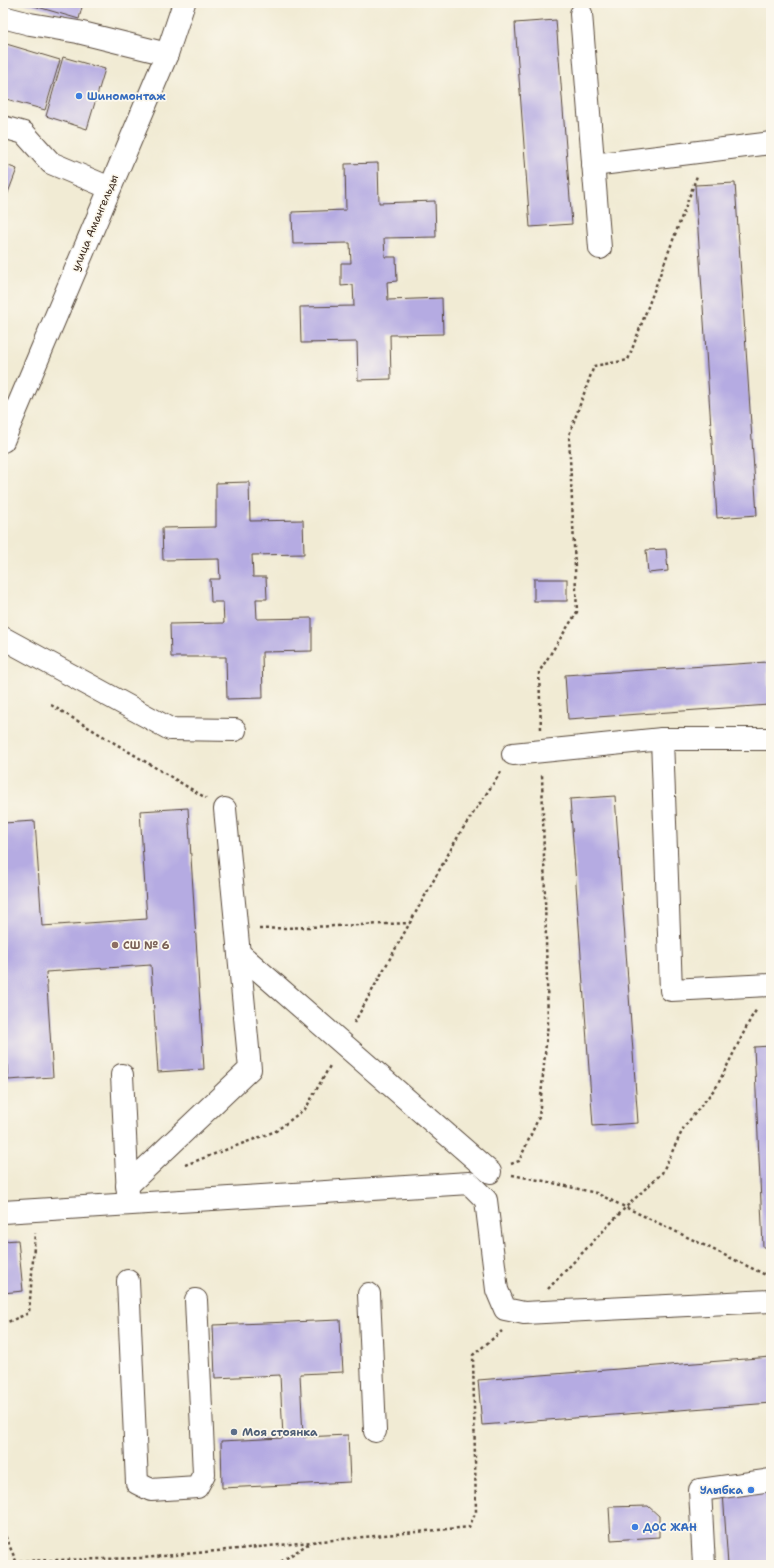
<svg xmlns="http://www.w3.org/2000/svg" width="774" height="1568" font-family="'Shantell Sans',sans-serif">
	<rect width="100%" height="100%" fill="#fbf7ec"/>
	<filter id="ink" filterUnits="userSpaceOnUse"><feTurbulence type="fractalNoise" baseFrequency=".025" numOctaves="2"/><feDisplacementMap in="SourceGraphic" scale="8" xChannelSelector="R" yChannelSelector="G"/><feConvolveMatrix kernelMatrix="1 2 1 2 8 2 1 2 1" color-interpolation-filters="sRGB"/></filter>
	<filter id="wash" filterUnits="userSpaceOnUse"><feTurbulence type="fractalNoise" baseFrequency=".012" numOctaves="4" result="noise"/><feDisplacementMap in="SourceGraphic" scale="16" xChannelSelector="R" yChannelSelector="G"/><feGaussianBlur stdDeviation="0.9" result="paint"/><feColorMatrix in="noise" values="0 0 0 0 0 0 0 0 0 0 0 0 0 0 0 0 0 1.4 0 .05"/><feComposite in="paint" operator="in"/></filter>
	<g filter="url(#wash)">
		<rect width="100%" height="100%" fill="#f1ebd4"/>
		<g id="blocks">
			<g fill="#b5abe2">
				<polygon points="24,3 83,3 79,19"/>
				<polygon points="556,20 572,224 530,227 515,23"/>
				<polygon points="3,43 60,60 45,110 3,98"/>
				<polygon points="63,57 105,69 87,129 46,116"/>
				<polygon points="378,163 379,203 435,201 436,237 384,238 385,257 396,257 397,281 387,282 388,300 442,298 443,334 390,335 391,379 358,380 357,342 301,343 300,307 354,306 353,285 341,286 341,263 351,263 350,243 293,244 292,212 346,210 345,164"/>
				<polygon points="3,164 17,169 3,206"/>
				<polygon points="735,183 757,515 717,518 695,185"/>
				<polygon points="249,482 250,521 303,520 304,554 252,555 253,577 266,577 267,599 256,599 257,619 312,618 312,651 262,652 263,698 227,699 226,657 171,657 170,624 224,623 223,602 211,602 210,579 220,579 219,559 163,560 162,528 216,527 216,483"/>
				<polygon points="666,549 668,571 648,573 646,550"/>
				<rect x="534" y="579" width="33" height="22"/>
				<polygon points="767,662 769,705 568,719 565,675"/>
				<polygon points="615,796 638,1123 593,1126 570,799"/>
				<polygon points="188,808 204,1069 158,1072 151,965 46,972 53,1077 8,1080 3,1004 3,823 35,821 42,926 147,919 140,811"/>
				<polygon points="771,1046 771,1247 763,1247 754,1047"/>
				<polygon points="18,1240 23,1291 3,1293 3,1241"/>
				<polygon points="340,1320 343,1372 300,1374 303,1437 348,1435 350,1482 222,1488 221,1441 283,1438 280,1375 215,1378 213,1325"/>
				<polygon points="771,1357 771,1403 482,1425 478,1380"/>
				<polygon points="767,1489 771,1565 728,1565 723,1492"/>
				<polygon points="648,1506 659,1516 659,1537 611,1540 609,1507"/>
			</g>
		</g>
	</g>
	<g filter="url(#ink)">
		<use href="#blocks" fill-opacity="0" stroke="#564739" stroke-width="1"/>
		<g fill="none" stroke-linecap="round" stroke-linejoin="round">
			<defs>
				<g id="minor">
					<polyline points="581,14 600,248"/>
					<polyline points="3,17 30,24 78,32 167,54"/>
					<polyline points="3,127 24,133 51,163 110,188"/>
					<polyline points="593,165 771,143"/>
					<polyline points="3,441 167,54 184,3"/>
					<polyline points="3,638 170,729 235,730"/>
					<polyline points="771,739 662,739 671,990 771,985"/>
					<polyline points="513,754 662,739"/>
					<polyline points="239,953 490,1172"/>
					<polyline points="122,1075 128,1195"/>
					<polyline points="127,1186 250,1069 225,809"/>
					<polyline points="3,1212 469,1183 486,1200 497,1290 505,1309 524,1313 771,1301"/>
					<polyline points="128,1281 137,1483 151,1490 197,1487 204,1474 196,1300"/>
					<polyline points="369,1294 375,1431"/>
					<polyline points="704,1565 700,1490 771,1480"/>
				</g>
			</defs>
			<use href="#minor" stroke="#564739" stroke-width="24"/>
			<g stroke="#564739" stroke-width="2.5" stroke-dasharray="3 3" stroke-linecap="butt">
				<polyline points="51,705 206,798"/>
				<polyline points="541,729 539,672 577,612 569,435 594,366 628,360 697,176"/>
				<polyline points="259,929 410,923"/>
				<polyline points="354,1023 460,833 501,772"/>
				<polyline points="511,1164 519,1161 539,1117 548,1023 542,774"/>
				<polyline points="185,1165 276,1131 306,1108 331,1064"/>
				<polyline points="512,1175 544,1181 596,1193 770,1277"/>
				<polyline points="548,1289 626,1207 662,1173 684,1127 717,1086 751,1018 757,1009"/>
				<polyline points="3,1324 29,1313 35,1233"/>
				<polyline points="3,1531 16,1561 143,1558 469,1527 476,1512 473,1355 502,1331"/>
				<polyline points="276,1565 311,1542"/>
			</g>
			<use href="#minor" stroke="#fff" stroke-width="22"/>
		</g>
	</g>
	<g fill="#3f7fe0" stroke="#fbf7ec" stroke-width="1.5">
		<circle cx="79" cy="96" r="4"/>
		<circle cx="751" cy="1490" r="4"/>
		<circle cx="635" cy="1527" r="4"/>
	</g>
	<circle fill="#8d6e63" stroke="#fbf7ec" stroke-width="1.5" cx="115" cy="945" r="4"/>
	<circle fill="#5c6f8a" stroke="#fbf7ec" stroke-width="1.5" cx="234" cy="1432" r="4"/>
	<g text-anchor="middle" dominant-baseline="central" stroke-width="3.5" stroke-linejoin="round" paint-order="stroke">
		<g font-size="11" font-weight="bold" fill="#366cbe" stroke="#fbf7ec" text-anchor="start">
			<text x="87" y="96">Шиномонтаж</text>
			<text x="743" y="1490" text-anchor="end">Улыбка</text>
			<text x="643" y="1527">ДОС ЖАН</text>
		</g>
		<g font-size="11" fill="#3b2a1e" stroke="#fbf7ec">
			<text transform="translate(95 223) rotate(-67)">улица Амангельды</text>
		</g>
		<g font-size="11" font-weight="bold" fill="#785e54" stroke="#fbf7ec" text-anchor="start">
			<text x="123" y="945">СШ № 6</text>
		</g>
		<g font-size="11" font-weight="bold" fill="#4e5e75" stroke="#fbf7ec" text-anchor="start">
			<text x="242" y="1432">Моя стоянка</text>
		</g>
	</g>
	<rect width="774" height="1568" fill="none" stroke="#fbf7ec" stroke-width="16"/>
</svg>
